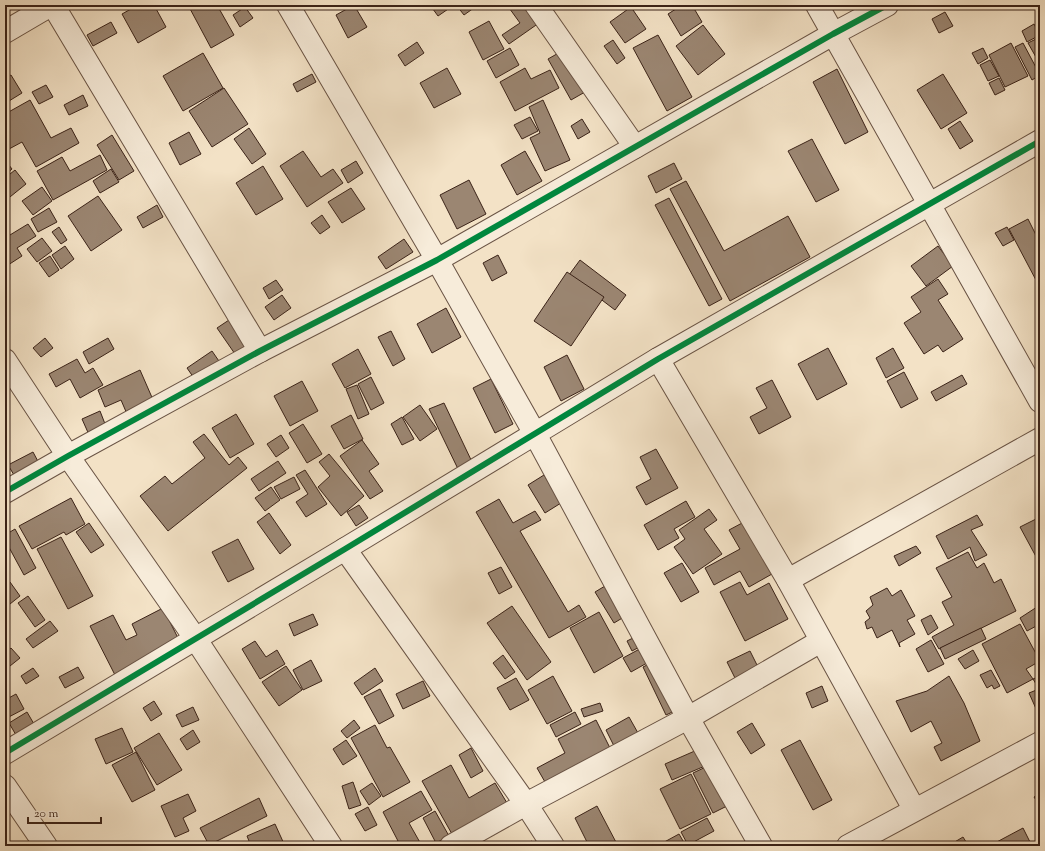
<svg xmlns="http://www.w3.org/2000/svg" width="1045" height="851" font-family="'Sorts Mill Goudy',serif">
	<rect width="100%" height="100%" fill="#f3e2c6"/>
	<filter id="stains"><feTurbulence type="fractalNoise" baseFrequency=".005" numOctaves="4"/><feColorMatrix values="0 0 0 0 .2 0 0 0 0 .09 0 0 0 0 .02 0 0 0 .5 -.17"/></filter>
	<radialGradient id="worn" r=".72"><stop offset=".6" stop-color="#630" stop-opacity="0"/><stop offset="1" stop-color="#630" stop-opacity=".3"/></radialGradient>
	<g fill="#9b8672" stroke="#3b2318">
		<polygon points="138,5 154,5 166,27 138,43 122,14"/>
		<polygon points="188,5 217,5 234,35 211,48"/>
		<polygon points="354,5 367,27 348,38 336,15"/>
		<polygon points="430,5 454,5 438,16"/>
		<polygon points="458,5 478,5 464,15 457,6"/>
		<polygon points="507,5 526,5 539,23 509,44 502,35 520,23"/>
		<polygon points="682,5 692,5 702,22 681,36 668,14"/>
		<polygon points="245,7 253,18 240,27 233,15"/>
		<polygon points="631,7 646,29 625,43 610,22"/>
		<polygon points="945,12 953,26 939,33 932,19"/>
		<polygon points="489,21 504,49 483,60 469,32"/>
		<polygon points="111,22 117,33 93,46 87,35"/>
		<polygon points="1034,24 1040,35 1027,42 1022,31"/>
		<polygon points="703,25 725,54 698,75 676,46"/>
		<polygon points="658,35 692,97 667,111 633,48"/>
		<polygon points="1040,37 1040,57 1037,59 1028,43"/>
		<polygon points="613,40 625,58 617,64 604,46"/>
		<polygon points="417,42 424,53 405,66 398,55"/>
		<polygon points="1011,43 1028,76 1005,87 989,55"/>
		<polygon points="1023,43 1040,75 1032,80 1015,47"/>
		<polygon points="510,48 519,65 496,78 487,61"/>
		<polygon points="983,48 988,58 978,64 972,53"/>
		<polygon points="562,51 585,92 571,100 548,59"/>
		<polygon points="203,53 223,88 183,111 163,76"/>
		<polygon points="990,60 999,76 988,81 980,65"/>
		<polygon points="447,68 461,94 434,108 420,83"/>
		<polygon points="525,68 531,79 550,70 559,88 515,111 500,82"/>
		<polygon points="837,69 868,132 845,144 813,82"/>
		<polygon points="312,74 316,82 297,92 293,84"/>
		<polygon points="943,74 967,113 941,129 917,90"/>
		<polygon points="11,75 22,93 9,101 5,93 5,78"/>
		<polygon points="999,78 1005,90 995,95 989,83"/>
		<polygon points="46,85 53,97 39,104 32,92"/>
		<polygon points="224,88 248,124 212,147 189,111"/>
		<polygon points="83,95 88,106 69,115 64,105"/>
		<polygon points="30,100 51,138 71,128 79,143 36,167 22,142 9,149 5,140 5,114"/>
		<polygon points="543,100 570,160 545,171 530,138 540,133 529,107"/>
		<polygon points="530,117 538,131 522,139 514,125"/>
		<polygon points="582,119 590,132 578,139 571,126"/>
		<polygon points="960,121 973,141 960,149 948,129"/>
		<polygon points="249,128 266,154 252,164 234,139"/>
		<polygon points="189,132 201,154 180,165 169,143"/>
		<polygon points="112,135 134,171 119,180 97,145"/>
		<polygon points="812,139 839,190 816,202 788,151"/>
		<polygon points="303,151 321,177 333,169 343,183 307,207 280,166"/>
		<polygon points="525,151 542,181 517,195 501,165"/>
		<polygon points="100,155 107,170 53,200 37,171 62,157 70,171"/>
		<polygon points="5,160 12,169 5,175"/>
		<polygon points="356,161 363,173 348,183 341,170"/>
		<polygon points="674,163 682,179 656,193 648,176"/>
		<polygon points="263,166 283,199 256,215 236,183"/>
		<polygon points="111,169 119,182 100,193 93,181"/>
		<polygon points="15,170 26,184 5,201 5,178"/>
		<polygon points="469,180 486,214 457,229 440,195"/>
		<polygon points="686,181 724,251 788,216 810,257 730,301 670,189"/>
		<polygon points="42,187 52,201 33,215 22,201"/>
		<polygon points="351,188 365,209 342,223 328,202"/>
		<polygon points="98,196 122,230 91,251 68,216"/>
		<polygon points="669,198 722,299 709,306 655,205"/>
		<polygon points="157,205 163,217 143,228 137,217"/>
		<polygon points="49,208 57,222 38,232 31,219"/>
		<polygon points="322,215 330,227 320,234 311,223"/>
		<polygon points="1028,219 1040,243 1040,281 1037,282 1009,229"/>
		<polygon points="28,224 36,236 17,248 22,256 5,267 5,238"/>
		<polygon points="59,227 67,240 61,244 52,232"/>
		<polygon points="1007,227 1014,240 1003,246 995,233"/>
		<polygon points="42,238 52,251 37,262 27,249"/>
		<polygon points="404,239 413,252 386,269 378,257"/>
		<polygon points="65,246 74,259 61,269 52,255"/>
		<polygon points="938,246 953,266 926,286 911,266"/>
		<polygon points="498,255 507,273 492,281 483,263"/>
		<polygon points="50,256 59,270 49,277 39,263"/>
		<polygon points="580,260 626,295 615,310 569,275"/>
		<polygon points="567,272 604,297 571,346 534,321"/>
		<polygon points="938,279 948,294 938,300 963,339 943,352 938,345 924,354 904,323 921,312 911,297"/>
		<polygon points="276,280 283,290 269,299 263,288"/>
		<polygon points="282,295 291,308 274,320 265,307"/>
		<polygon points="446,308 461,337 432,353 417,324"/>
		<polygon points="232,318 250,344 235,354 217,328"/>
		<polygon points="391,331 405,359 393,366 378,337"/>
		<polygon points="45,338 53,348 41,357 33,348"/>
		<polygon points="108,338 114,349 89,364 83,352"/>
		<polygon points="828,348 847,384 817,400 798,364"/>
		<polygon points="893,348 904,368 886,378 876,358"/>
		<polygon points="358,349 371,374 345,388 332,364"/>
		<polygon points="212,351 221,364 196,381 187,368"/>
		<polygon points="567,355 584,389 561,401 544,367"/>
		<polygon points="77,359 85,373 93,368 103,385 80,398 70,379 56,387 49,374"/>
		<polygon points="140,370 154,402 127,414 121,400 105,407 98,390"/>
		<polygon points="904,372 918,399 901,408 887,381"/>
		<polygon points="962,375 967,384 936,401 931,392"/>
		<polygon points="371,377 384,403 371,410 358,384"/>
		<polygon points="491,379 513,424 495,433 473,388"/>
		<polygon points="772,380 791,417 759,434 750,417 767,408 756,388"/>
		<polygon points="302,381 318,411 290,426 274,396"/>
		<polygon points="357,385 369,414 358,419 346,389"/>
		<polygon points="444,403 473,464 459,471 429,409"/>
		<polygon points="420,405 437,429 420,441 403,417"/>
		<polygon points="100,411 107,429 90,437 82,419"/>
		<polygon points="236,414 254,444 230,458 212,428"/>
		<polygon points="351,415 363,439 344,449 331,426"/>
		<polygon points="402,417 414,439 402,445 391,424"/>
		<polygon points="303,424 322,454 307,463 289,433"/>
		<polygon points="204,434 229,465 238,457 247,468 168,531 140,496 165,476 172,484 205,458 193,442"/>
		<polygon points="281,435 289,448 276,457 267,444"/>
		<polygon points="362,440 379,464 369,471 383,491 370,499 340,456"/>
		<polygon points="656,449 678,488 646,505 636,487 651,479 640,457"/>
		<polygon points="33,452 41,467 17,480 8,465"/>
		<polygon points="329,454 364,496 341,516 318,487 330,476 319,462"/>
		<polygon points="278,461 286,473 259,491 251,479"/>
		<polygon points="305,470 327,504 306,517 296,502 308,494 296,475"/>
		<polygon points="544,475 561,503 545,513 528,485"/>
		<polygon points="294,477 300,489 281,499 274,487"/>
		<polygon points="271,487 280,500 265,511 255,498"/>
		<polygon points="71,498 85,524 66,535 64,532 32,549 19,526"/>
		<polygon points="499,499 513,523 535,511 541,520 520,531 568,612 579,605 586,617 549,638 476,512"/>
		<polygon points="686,501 695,517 674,529 679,538 658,550 644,525"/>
		<polygon points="359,505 368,518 356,526 347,512"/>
		<polygon points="709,509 717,520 704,529 722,554 693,574 674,547 685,539 679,530"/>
		<polygon points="269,513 291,545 280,554 257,522"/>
		<polygon points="977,515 983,525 971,530 987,555 975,561 970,547 948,559 936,536"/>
		<polygon points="1040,517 1040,564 1020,527"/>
		<polygon points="744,522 772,574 749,587 740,571 714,585 705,568 740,549 729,530"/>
		<polygon points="89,523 104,545 91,553 76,532"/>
		<polygon points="15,529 36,568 24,575 5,540 5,535"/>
		<polygon points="61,537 93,596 68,609 37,549"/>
		<polygon points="238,539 254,569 228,582 212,552"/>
		<polygon points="916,546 921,553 899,566 894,556"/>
		<polygon points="968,552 977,568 984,563 994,583 1001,579 1016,611 939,649 932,637 954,625 942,602 952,597 936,568"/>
		<polygon points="682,563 699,592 681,602 664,573"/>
		<polygon points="501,567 512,587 499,594 488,573"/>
		<polygon points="10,582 20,596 10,604 5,598 5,585"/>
		<polygon points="740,582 747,595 769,583 788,619 745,641 720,592"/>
		<polygon points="610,583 629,614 614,623 595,592"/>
		<polygon points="887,588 892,596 901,590 915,616 907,620 915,634 899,643 900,647 892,630 877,638 872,627 867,629 865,622 870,618 866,611 873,605 870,597"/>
		<polygon points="28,596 45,620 35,627 18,603"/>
		<polygon points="1040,605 1040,624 1027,631 1020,618"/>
		<polygon points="512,606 551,662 527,680 487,623"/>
		<polygon points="163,608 180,642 115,675 90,626 113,615 126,640 137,635 132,624"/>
		<polygon points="599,612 623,656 594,673 570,628"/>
		<polygon points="313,614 318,625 294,636 289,624"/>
		<polygon points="931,615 938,628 928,635 921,620"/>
		<polygon points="50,621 58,631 33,648 26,639"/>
		<polygon points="1020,624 1040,661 1026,669 1033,679 1007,693 982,644"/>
		<polygon points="981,628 986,639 945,659 940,648"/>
		<polygon points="641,634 645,644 632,651 627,641"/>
		<polygon points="931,640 944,664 928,672 916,649"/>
		<polygon points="255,641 266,657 277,650 285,664 260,679 242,649"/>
		<polygon points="647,645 654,659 631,672 623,658"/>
		<polygon points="11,648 20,658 5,670 5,653"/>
		<polygon points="973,650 979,661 965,669 958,659"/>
		<polygon points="750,651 758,667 735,678 727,662"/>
		<polygon points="503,655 515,672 505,679 493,663"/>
		<polygon points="659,659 683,707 666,715 643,667"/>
		<polygon points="311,660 322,681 303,690 293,670"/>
		<polygon points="286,666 302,690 279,706 262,682"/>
		<polygon points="78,667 84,678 65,688 59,677"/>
		<polygon points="33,668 39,676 26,684 21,676"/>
		<polygon points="375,668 383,681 362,695 354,683"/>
		<polygon points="991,670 1000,686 994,689 992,685 987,688 980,675"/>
		<polygon points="553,676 572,711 547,724 528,690"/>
		<polygon points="949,676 964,703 980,741 941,761 934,747 942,743 931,721 911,732 896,701 927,691"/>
		<polygon points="1040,676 1040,709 1037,711 1029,693 1039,689 1033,679"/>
		<polygon points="516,678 529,700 510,710 497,688"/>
		<polygon points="423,681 430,696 403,709 396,694"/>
		<polygon points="822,686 828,701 812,708 806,693"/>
		<polygon points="380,689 394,716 379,724 364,697"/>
		<polygon points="16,694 24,709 5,719 5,700"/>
		<polygon points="154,701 162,714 151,721 143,708"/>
		<polygon points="600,703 603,711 584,717 581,709"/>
		<polygon points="193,707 199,720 182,727 176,715"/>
		<polygon points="27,712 34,724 16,735 9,723"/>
		<polygon points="575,712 581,724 556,737 550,725"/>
		<polygon points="629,717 638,733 614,746 606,730"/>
		<polygon points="354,720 360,728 347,738 341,731"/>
		<polygon points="596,720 610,748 545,782 537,768 565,753 558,739"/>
		<polygon points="752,723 765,745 751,754 737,732"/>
		<polygon points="375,725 387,748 390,747 410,782 383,797 351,738"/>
		<polygon points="122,728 133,752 106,764 95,739"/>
		<polygon points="193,730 200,742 187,750 180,739"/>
		<polygon points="159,733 182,770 157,785 134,748"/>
		<polygon points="346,740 357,756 343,765 333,749"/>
		<polygon points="800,740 832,800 813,810 781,750"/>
		<polygon points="471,748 483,771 471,778 459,755"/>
		<polygon points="697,750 705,766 672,780 665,764"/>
		<polygon points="136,752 155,790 132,802 112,765"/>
		<polygon points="451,765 469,798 495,783 507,803 452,834 422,781"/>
		<polygon points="710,765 729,805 713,813 693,773"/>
		<polygon points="691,774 711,814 680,829 660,789"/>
		<polygon points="353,782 361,805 349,809 342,786"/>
		<polygon points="372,783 381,796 369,805 360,791"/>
		<polygon points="421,791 432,810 409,823 422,846 389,846 398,841 383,812"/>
		<polygon points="1040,793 1040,806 1034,797"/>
		<polygon points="188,794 196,811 183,818 189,831 175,837 161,806"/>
		<polygon points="259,798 267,816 209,845 200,828"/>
		<polygon points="597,806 618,846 589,846 575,818"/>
		<polygon points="368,807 377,825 365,831 355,814"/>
		<polygon points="435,811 449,836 436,843 423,818"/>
		<polygon points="707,818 714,831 688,845 681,832"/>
		<polygon points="275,824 285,846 251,846 247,836"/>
		<polygon points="1023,828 1032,846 994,846 993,844"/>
		<polygon points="679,834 686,846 657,846"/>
		<polygon points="963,837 968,845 965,846 948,846"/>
		<polygon points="750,840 753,846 737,846"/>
		<polygon points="532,841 534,846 522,846"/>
	</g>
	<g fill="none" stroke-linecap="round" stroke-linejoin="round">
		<defs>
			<g id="street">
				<polyline points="53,5 260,351"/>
				<polyline points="288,5 437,260 535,434 688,718 761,846"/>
				<polyline points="536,5 635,147"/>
				<polyline points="817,5 1040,401"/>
				<polyline points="5,32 51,5"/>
				<polyline points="658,359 788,580 914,809"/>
				<polyline points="5,360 68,456 195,638 331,846"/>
				<polyline points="5,492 68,456 260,351 437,260 833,34 887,5"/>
				<polyline points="345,549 526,804 553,846"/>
				<polyline points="788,580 1040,439"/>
				<polyline points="5,753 345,549 658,359 1040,141"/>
				<polyline points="5,786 46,846"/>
				<polyline points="451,846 526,804 688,718 821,641"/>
				<polyline points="848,846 1040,743"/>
			</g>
		</defs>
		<use href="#street" stroke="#695344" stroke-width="24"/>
		<use href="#street" stroke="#f7ecda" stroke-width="22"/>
		<defs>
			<g id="cycleway">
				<polyline points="5,492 68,456 260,351 437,260 833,34 887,5"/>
				<polyline points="5,753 345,549 658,359 1040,141"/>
			</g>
		</defs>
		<use href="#cycleway" stroke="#f7ecda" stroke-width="8"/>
		<use href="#cycleway" stroke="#00873e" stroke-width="6"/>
	</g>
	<rect width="1045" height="851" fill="none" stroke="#f3e2c6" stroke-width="20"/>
	<rect x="6" y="6" width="1033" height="839" fill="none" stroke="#3b2318" stroke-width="2"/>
	<rect x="10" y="10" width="1025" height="831" fill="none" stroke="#3b2318"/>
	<path d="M28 817v6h73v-6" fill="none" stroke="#3b2318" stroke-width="2"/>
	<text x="34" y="817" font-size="12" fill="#3b2318" stroke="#f7ecda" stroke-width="3" paint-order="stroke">20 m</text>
	<rect width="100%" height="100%" filter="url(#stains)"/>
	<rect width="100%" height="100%" fill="url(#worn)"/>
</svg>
